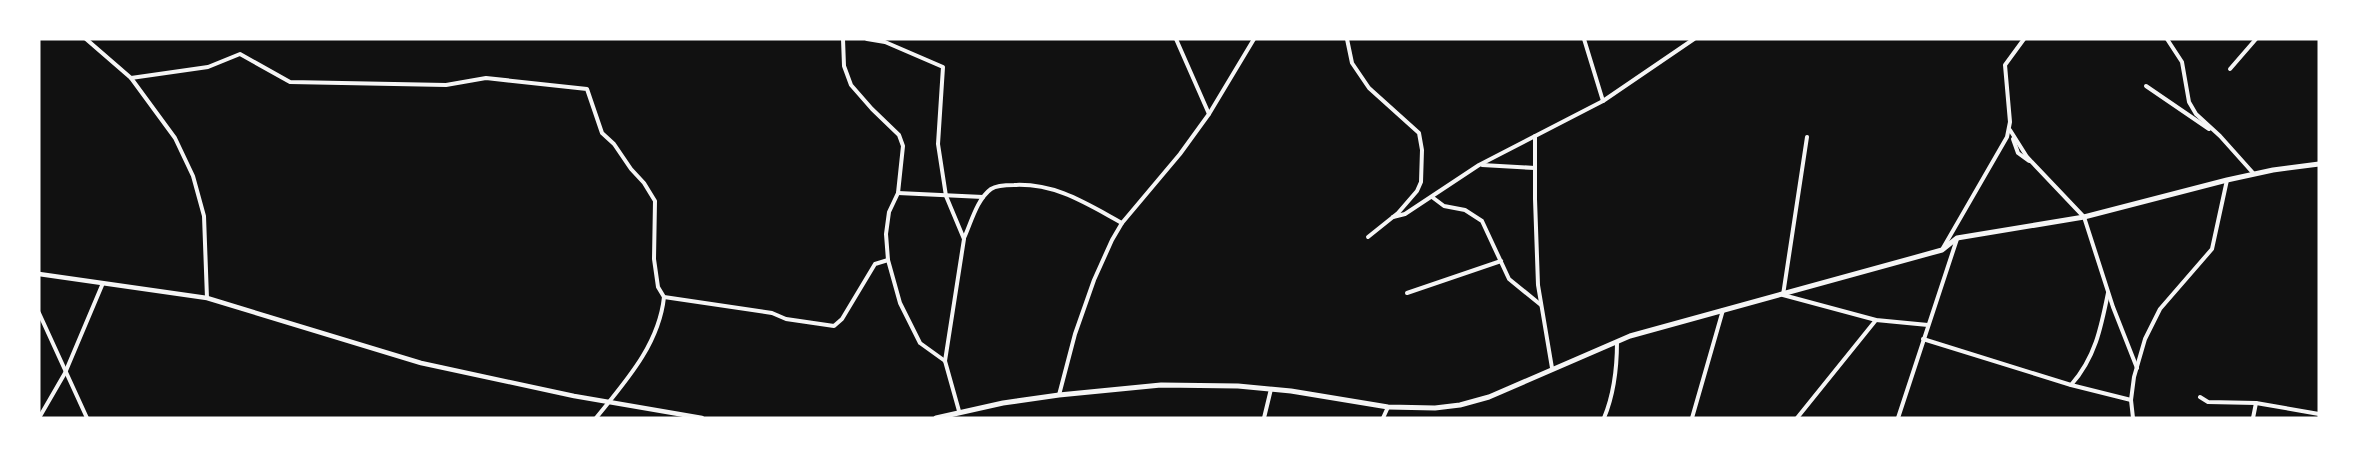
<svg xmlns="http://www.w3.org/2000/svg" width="2358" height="457" font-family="'Source Serif 4',serif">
	<rect width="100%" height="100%" fill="#111"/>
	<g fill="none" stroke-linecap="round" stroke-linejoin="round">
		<g stroke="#f5f5f5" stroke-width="4">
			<polyline points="86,39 131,78 175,138 193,176 204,216 207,298"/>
			<polyline points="843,39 844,66 851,85 872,109 899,135 903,146 898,193 889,212 886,234 888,260 900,303 920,343 945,361 959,411"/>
			<polyline points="867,39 885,42 943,67 938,144 946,196 964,239 945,361"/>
			<polyline points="1176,39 1209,114"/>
			<polyline points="1347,39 1352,63 1369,88 1419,133 1422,150 1421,182 1417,191 1398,213 1368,237"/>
			<polyline points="1584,39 1603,101"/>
			<polyline points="2167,39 2182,62 2189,102 2196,114 2220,136 2254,174"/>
			<polyline points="2230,69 2256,39"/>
			<polyline points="131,78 208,67 240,54 290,82 446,85 486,78 587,89 602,133 614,144 631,169 644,183 655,201 654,259 658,287 664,297 772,313 786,319 834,326 842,319 875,264 888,260"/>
			<polyline points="2146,86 2209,129"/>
			<polyline points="2010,130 2027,157 2084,217 2113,307 2137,368"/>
			<polyline points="1535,136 1535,199 1538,285 1552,368"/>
			<polyline points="1807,137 1783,295 1876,320 1928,325"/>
			<polyline points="2013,139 2018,153 2029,161"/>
			<polyline points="1482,165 1535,168"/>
			<polyline points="898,193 983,197"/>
			<polyline points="1432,197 1444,206 1465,210 1482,221 1509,279 1541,305"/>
			<polyline points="1393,217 1405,214 1479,165 1603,101 1694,39"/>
			<path d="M964 238C971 223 977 199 991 189 997 185 1007 185 1014 185 1056 183 1087 204 1122 223"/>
			<polyline points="1943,248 2007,137 2010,122 2005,65 2024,39"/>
			<polyline points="1407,293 1501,261"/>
			<polyline points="39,313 87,418"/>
			<polyline points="1923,339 2071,385 2131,400"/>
			<path d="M2071 385C2095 358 2101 328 2108 293"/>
			<polyline points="1059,395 1075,334 1094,280 1112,240 1122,223 1180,154 1209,114 1254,39"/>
			<polyline points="2200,397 2208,402 2256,403 2319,414"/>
			<polyline points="39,418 65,373 103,283"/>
			<path d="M596 418C625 382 659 345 664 297"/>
			<polyline points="1264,418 1271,389"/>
			<polyline points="1383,418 1388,407"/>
			<path d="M1604 418C1614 394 1617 368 1617 342"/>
			<polyline points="1692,418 1723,310"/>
			<polyline points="1797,418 1876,320"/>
			<polyline points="1898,418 1957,239"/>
			<polyline points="2133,418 2131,400 2134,377 2145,339 2160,309 2212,249 2227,180"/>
			<polyline points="2253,418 2256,403"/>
		</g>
		<polyline stroke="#f5f5f5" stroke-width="4.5" points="39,274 207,298 421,363 574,396 702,418"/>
		<polyline stroke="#f5f5f5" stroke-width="5" points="936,418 1003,403 1059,395 1161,385 1238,386 1291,391 1388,407 1435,408 1460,405 1489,397 1630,336 1942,250 1957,238 2084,217 2227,180 2273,170 2319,164"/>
	</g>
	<rect width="2358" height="457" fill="none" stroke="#ffffff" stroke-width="81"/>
</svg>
